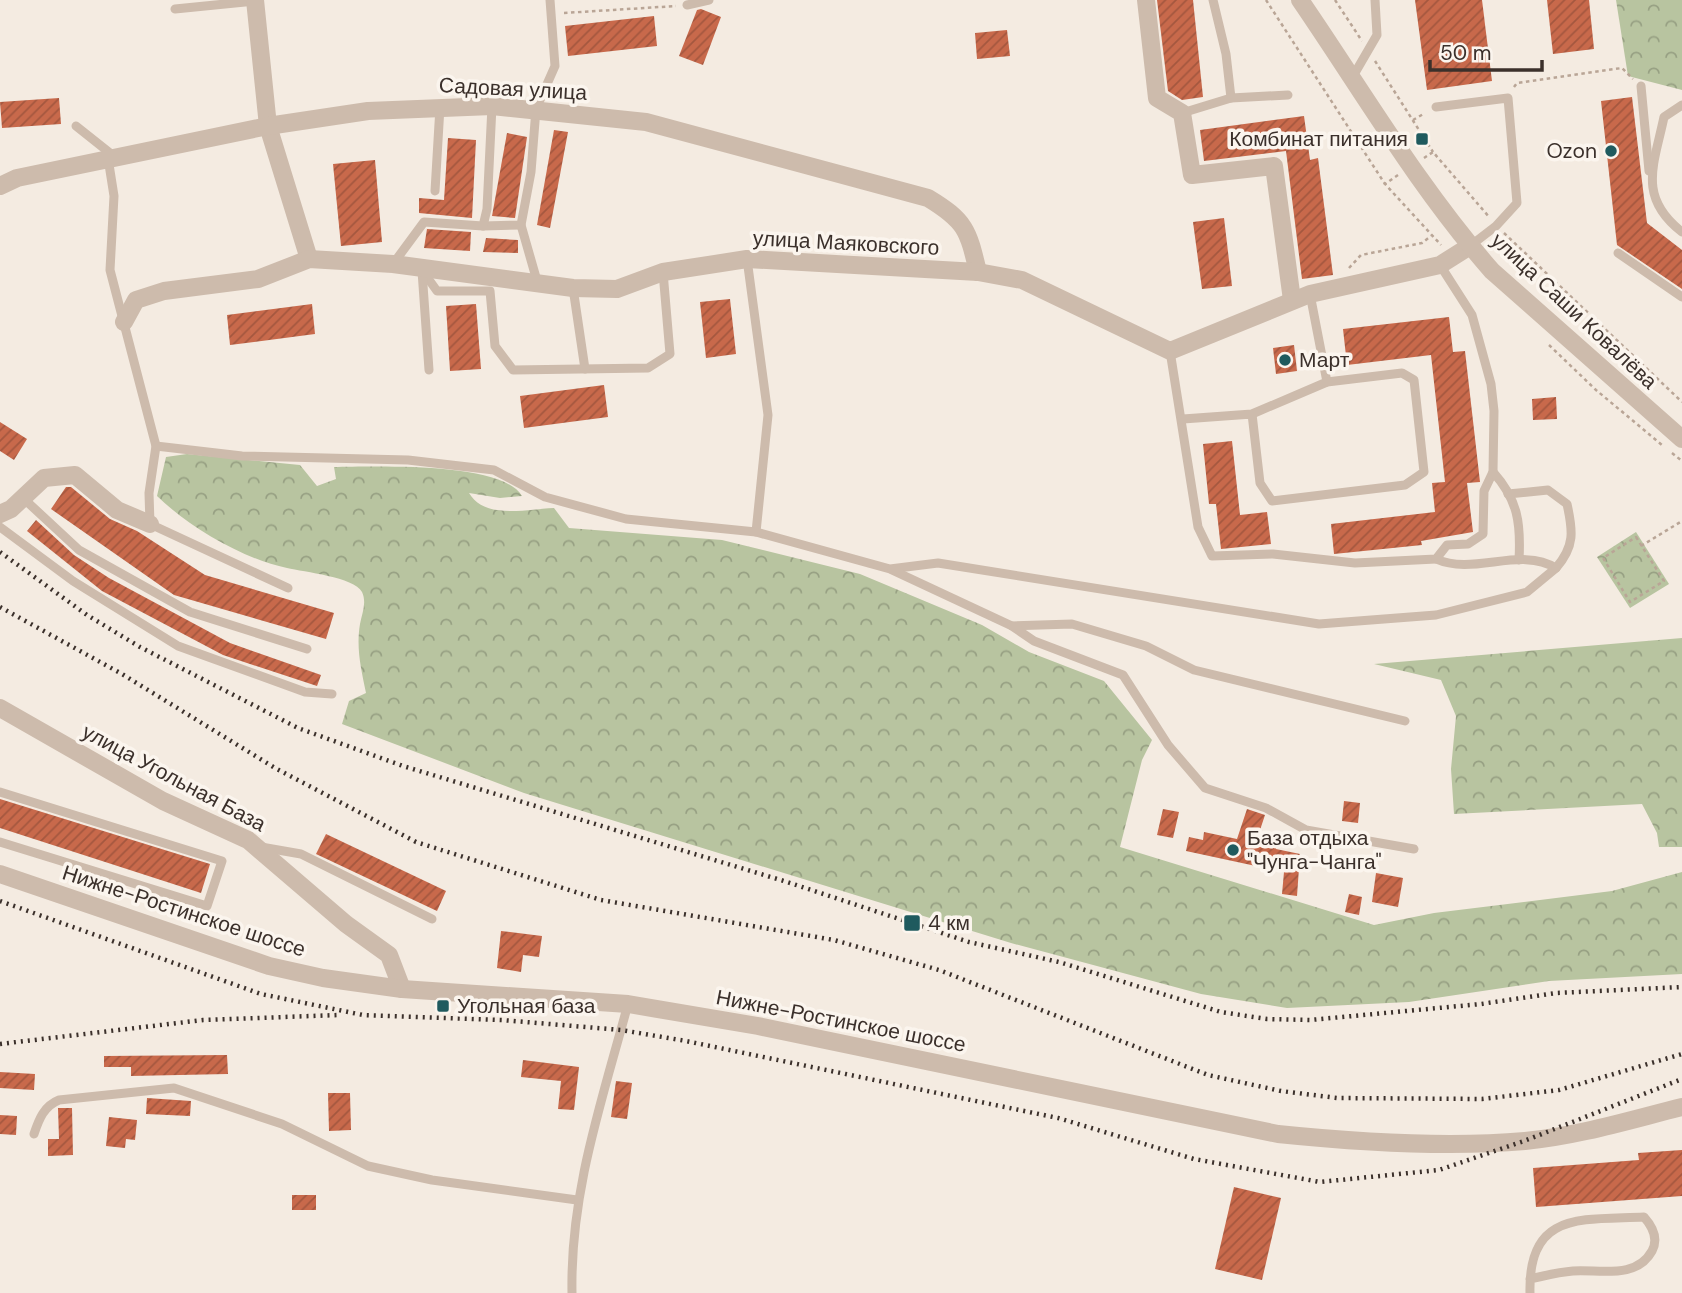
<svg xmlns="http://www.w3.org/2000/svg" width="1682" height="1293" font-family="'DM Sans',sans-serif">
	<defs>
		<pattern id="forest-crowns" width="20" height="18" patternUnits="userSpaceOnUse" patternTransform="scale(1.75)"><rect width="20" height="18" fill="#b8c4a0"/><path d="M2 6a3 3 0 1 1 6 0M12 15a3 3 0 1 1 6 0" fill="none" stroke="#97a083"/></pattern>
		<pattern id="building-hatch" width="6" height="6" patternUnits="userSpaceOnUse" patternTransform="scale(1.75)"><rect width="6" height="6" fill="#c8694b"/><path d="M-1 1l2-2M0 6l6-6M5 7l2-2" fill="none" stroke="#a4573f"/></pattern>
	</defs>
	<rect width="100%" height="100%" fill="#f4ebe1"/>
	<g fill="url(#forest-crowns)">
		<polygon points="1616,0 1682,0 1682,90 1628,76"/>
		<path d="M187 454 300 465 317 486 336 479 334 467C371 467 502 461 522 496L500 498 469 493C485 520 527 509 554 508L569 528 722 540 860 574 982 625 1029 652 1104 681 1152 740 1142 760 1120 847 1374 925 1434 913 1612 891 1682 872V974L1549 981 1409 1002 1287 1008 1201 994 1011 943 524 793 342 724 349 701 366 693C361 669 356 648 360 624 362 613 367 603 362 592 354 577 304 572 287 568 243 559 189 527 157 496L166 457Z"/>
		<polygon points="1636,532 1669,584 1630,608 1597,557"/>
		<polygon points="1682,638 1682,847 1659,847 1657,833 1642,804 1454,814 1451,769 1456,716 1441,680 1374,664"/>
	</g>
	<g fill="url(#building-hatch)">
		<polygon points="1157,0 1193,0 1203,97 1182,100 1168,91"/>
		<polygon points="1415,0 1482,0 1492,81 1427,90"/>
		<polygon points="1547,0 1589,0 1594,49 1553,54"/>
		<polygon points="701,9 721,17 703,65 679,56 697,10"/>
		<polygon points="654,16 657,46 568,56 565,26"/>
		<polygon points="1007,30 1010,56 977,59 975,33"/>
		<polygon points="1632,97 1647,223 1682,250 1682,289 1617,245 1601,101"/>
		<polygon points="59,98 61,124 2,128 0,102"/>
		<polygon points="1304,116 1310,160 1318,158 1333,275 1302,279 1286,151 1204,161 1200,130"/>
		<polygon points="554,130 568,132 550,228 537,225"/>
		<polygon points="507,133 527,137 515,218 492,216"/>
		<polygon points="448,138 476,140 472,218 419,213 419,198 444,200"/>
		<polygon points="375,160 382,242 341,246 333,164"/>
		<polygon points="1224,218 1232,286 1202,289 1193,222"/>
		<polygon points="427,229 471,232 470,251 424,248"/>
		<polygon points="486,238 518,240 518,253 483,252"/>
		<polygon points="730,299 736,354 706,358 700,302"/>
		<polygon points="312,304 315,334 230,345 227,315"/>
		<polygon points="476,304 481,369 450,371 446,306"/>
		<polygon points="1449,317 1453,352 1465,351 1480,482 1467,483 1473,532 1421,541 1422,545 1334,554 1331,524 1435,512 1432,483 1445,482 1431,355 1347,365 1343,329"/>
		<polygon points="1294,345 1297,371 1276,374 1273,348"/>
		<polygon points="604,385 608,417 524,428 520,396"/>
		<polygon points="1556,397 1557,419 1533,420 1532,399"/>
		<polygon points="0,422 27,439 14,460 0,451"/>
		<polygon points="1232,441 1240,515 1267,512 1271,544 1221,549 1216,504 1209,504 1203,444"/>
		<polygon points="66,487 71,487 110,519 137,531 205,575 334,613 326,639 174,595 51,509"/>
		<polygon points="36,520 74,555 109,578 230,643 321,675 317,686 223,655 102,591 27,531"/>
		<polygon points="0,799 210,864 201,893 0,828"/>
		<polygon points="1344,801 1360,803 1358,823 1342,821"/>
		<polygon points="1163,809 1179,812 1173,838 1157,835"/>
		<polygon points="1247,809 1265,815 1259,833 1278,837 1276,849 1300,854 1297,896 1282,894 1284,872 1186,851 1189,837 1203,840 1204,832 1237,839"/>
		<polygon points="326,834 446,891 437,911 316,854"/>
		<polygon points="1376,873 1403,878 1398,907 1372,902"/>
		<polygon points="1349,894 1362,897 1359,915 1345,912"/>
		<polygon points="501,931 542,936 539,957 523,955 521,972 497,968"/>
		<polygon points="227,1055 228,1074 131,1076 131,1067 104,1067 104,1056"/>
		<polygon points="523,1060 579,1067 574,1110 558,1109 561,1081 521,1077"/>
		<polygon points="0,1072 35,1074 34,1090 0,1088"/>
		<polygon points="616,1081 632,1083 627,1119 611,1117"/>
		<polygon points="328,1093 350,1093 351,1130 329,1131"/>
		<polygon points="147,1098 191,1101 190,1116 146,1114"/>
		<polygon points="58,1108 72,1108 73,1155 48,1156 48,1139 59,1139"/>
		<polygon points="0,1115 17,1116 16,1135 0,1134"/>
		<polygon points="109,1117 137,1120 135,1140 126,1139 125,1148 106,1146"/>
		<polygon points="1682,1150 1682,1196 1536,1207 1533,1168 1639,1160 1638,1153"/>
		<polygon points="1234,1187 1281,1198 1262,1280 1215,1269"/>
		<rect x="292" y="1195" width="24" height="15"/>
	</g>
	<g fill="none" stroke-linecap="round" stroke-linejoin="round">
		<g stroke="#b9a596" stroke-width="2.5" stroke-dasharray="3.5 3.5" stroke-linecap="butt">
			<polyline points="1266,0 1385,184"/>
			<polyline points="1335,0 1362,41"/>
			<polyline points="564,13 676,6"/>
			<polyline points="1375,61 1433,152"/>
			<polyline points="1514,87 1517,83 1622,68 1633,79"/>
			<polyline points="1413,120 1425,113"/>
			<polyline points="1424,158 1433,152 1490,218"/>
			<polyline points="1398,175 1385,184 1441,245"/>
			<polyline points="1504,233 1682,402"/>
			<polyline points="1349,268 1361,255 1422,243 1431,236"/>
			<polyline points="1549,345 1596,390 1662,445"/>
			<polyline points="1672,453 1682,461"/>
			<polygon points="1636,537 1664,581 1630,602 1603,558"/>
			<polyline points="1641,546 1682,521"/>
		</g>
		<g stroke="#cdbbac" stroke-width="9">
			<polyline points="1213,0 1226,54 1231,98"/>
			<polyline points="687,5 709,0"/>
			<polyline points="175,9 255,1"/>
			<polyline points="1352,78 1377,35 1375,0"/>
			<polyline points="1641,86 1649,171"/>
			<path d="M1682 105 1664 117C1654 165 1637 197 1682 232"/>
			<polyline points="1436,107 1508,98 1517,203 1496,226 1470,246"/>
			<polyline points="1182,113 1231,98 1288,95"/>
			<polyline points="76,126 115,157"/>
			<polyline points="108,158 114,196 110,270 156,446 149,493 150,524 288,588"/>
			<polyline points="435,191 440,107"/>
			<polyline points="521,225 537,281"/>
			<polyline points="483,226 521,225 531,172 536,109 555,66 550,0"/>
			<polyline points="1618,253 1682,297"/>
			<polyline points="747,259 768,415 756,532"/>
			<polyline points="393,264 424,222 483,226 487,209 492,106"/>
			<polyline points="422,270 437,291 490,291 495,346 513,370 648,368 670,354 663,272"/>
			<polyline points="422,271 429,370"/>
			<polyline points="573,288 585,369"/>
			<polyline points="1310,294 1327,382"/>
			<polyline points="1170,351 1198,527 1212,556 1273,554 1355,563 1436,559 1447,545 1468,544 1483,534 1484,491 1493,472 1494,411 1491,384 1472,315 1440,265"/>
			<polyline points="1183,419 1252,414 1327,382 1402,373 1414,380 1424,472 1405,485 1272,501 1260,483 1252,414"/>
			<path d="M156 446 242 456 408 460 494 470 545 497 626 519 756 532 890 569 938 563 1319 624 1436 615 1527 592 1556 568C1520 546 1474 576 1436 559"/>
			<path d="M1493 472C1518 500 1521 523 1519 560"/>
			<path d="M1508 494 1548 490 1567 504C1573 531 1575 546 1556 568"/>
			<polyline points="23,498 79,550 190,612 307,649"/>
			<polyline points="0,527 73,581 178,646 305,692 332,694"/>
			<polyline points="892,570 1012,626 1072,624 1146,646 1194,670 1405,721"/>
			<polyline points="1012,626 1034,641 1123,675 1168,745 1205,788 1266,808 1306,830 1414,849"/>
			<polyline points="0,792 222,861 207,906 0,842"/>
			<polyline points="261,847 301,854 432,919"/>
			<path d="M34 1134C39 1119 44 1106 59 1100L174 1088 282 1124 368 1166 432 1180 577 1200"/>
			<path d="M1530 1279C1544 1276 1558 1272 1573 1271 1599 1269 1636 1280 1652 1251 1659 1238 1652 1226 1644 1217 1581 1220 1528 1211 1530 1293"/>
			<path d="M572 1293C570 1192 602 1101 628 1004"/>
		</g>
		<g stroke="#cdbbac" stroke-width="18">
			<polyline points="255,0 268,126 309,259"/>
			<polyline points="1146,0 1157,98 1182,113 1192,175 1274,166 1292,300"/>
			<path d="M0 186 17 178 268 126 368 111 492 106 646 122 928 198C966 221 968 230 978 272"/>
			<polyline points="124,322 136,300 164,291 258,279 309,259 393,264 573,288 617,289 663,272 747,259 978,272 1022,280 1170,351 1310,294 1440,265 1470,246"/>
			<polyline points="0,514 11,509 44,478 75,475 117,510 150,524"/>
			<polyline points="0,708 163,801 248,840 346,924 389,955 402,989"/>
		</g>
		<g stroke="#cdbbac" stroke-width="18">
			<path d="M1300 0C1363 92 1419 188 1492 271L1682 439"/>
			<path d="M0 874 269 966 323 978 402 989 628 1004 758 1026 1278 1134C1356 1142 1446 1148 1525 1141 1578 1136 1630 1120 1682 1107"/>
		</g>
		<g stroke="#3b302b" stroke-width="4.5" stroke-dasharray="2 5" stroke-linecap="butt">
			<polyline points="0,552 87,615 140,647 298,728 403,766 784,881 969,942 1059,962 1221,1012 1267,1019 1310,1020 1481,1004 1556,993 1682,987"/>
			<polyline points="0,607 122,674 275,768 416,842 601,900 834,940 939,970 1208,1075 1281,1091 1337,1098 1482,1099 1559,1090 1682,1054"/>
			<polyline points="0,901 261,994 363,1015 502,1020 621,1030 686,1041 1058,1118 1194,1159 1320,1182 1439,1170 1524,1141 1682,1079"/>
			<polyline points="0,1044 203,1020 338,1015"/>
		</g>
	</g>
	<g fill="#1f5a5e" stroke="#fbf5ee" stroke-width="2.5">
		<rect x="1415" y="132" width="14" height="14" rx="3.5"/>
		<circle cx="1611" cy="151" r="7"/>
		<circle cx="1285" cy="360" r="7"/>
		<circle cx="1233" cy="850" r="7"/>
		<rect x="903" y="914" width="18" height="18" rx="3.5"/>
		<rect x="436" y="999" width="14" height="14" rx="3.5"/>
	</g>
	<g text-anchor="middle" dominant-baseline="central" stroke-width="7" stroke-linejoin="round" paint-order="stroke">
		<g font-size="21" fill="#3b302b" stroke="#fbf5ee">
			<text transform="translate(513 89) rotate(3)">Садовая улица</text>
			<text transform="translate(846 243) rotate(3)">улица Маяковского</text>
			<text transform="translate(1574 311) rotate(43)">улица Саши Ковалёва</text>
			<text transform="translate(174 778) rotate(28)">улица Угольная База</text>
			<text transform="translate(184 911) rotate(18)">Нижне-Ростинское шоссе</text>
			<text transform="translate(841 1021) rotate(11)">Нижне-Ростинское шоссе</text>
		</g>
		<g font-size="21" fill="#3b302b" stroke="#fbf5ee" text-anchor="start">
			<text x="1408" y="139" text-anchor="end">Комбинат питания</text>
			<text x="1597" y="151" text-anchor="end">Ozon</text>
			<text x="1299" y="360">Март</text>
			<text x="1247" y="838">База отдыха<tspan x="1247" dy="24">"Чунга-Чанга"</tspan></text>
			<text x="928" y="923">4 км</text>
			<text x="457" y="1006">Угольная база</text>
		</g>
	</g>
	<path d="M1430 60v10h112v-10" fill="none" stroke="#3b302b" stroke-width="3.5"/>
	<text x="1440" y="60" font-size="21" fill="#3b302b" stroke="#fbf5ee" stroke-width="5" paint-order="stroke">50 m</text>
</svg>
